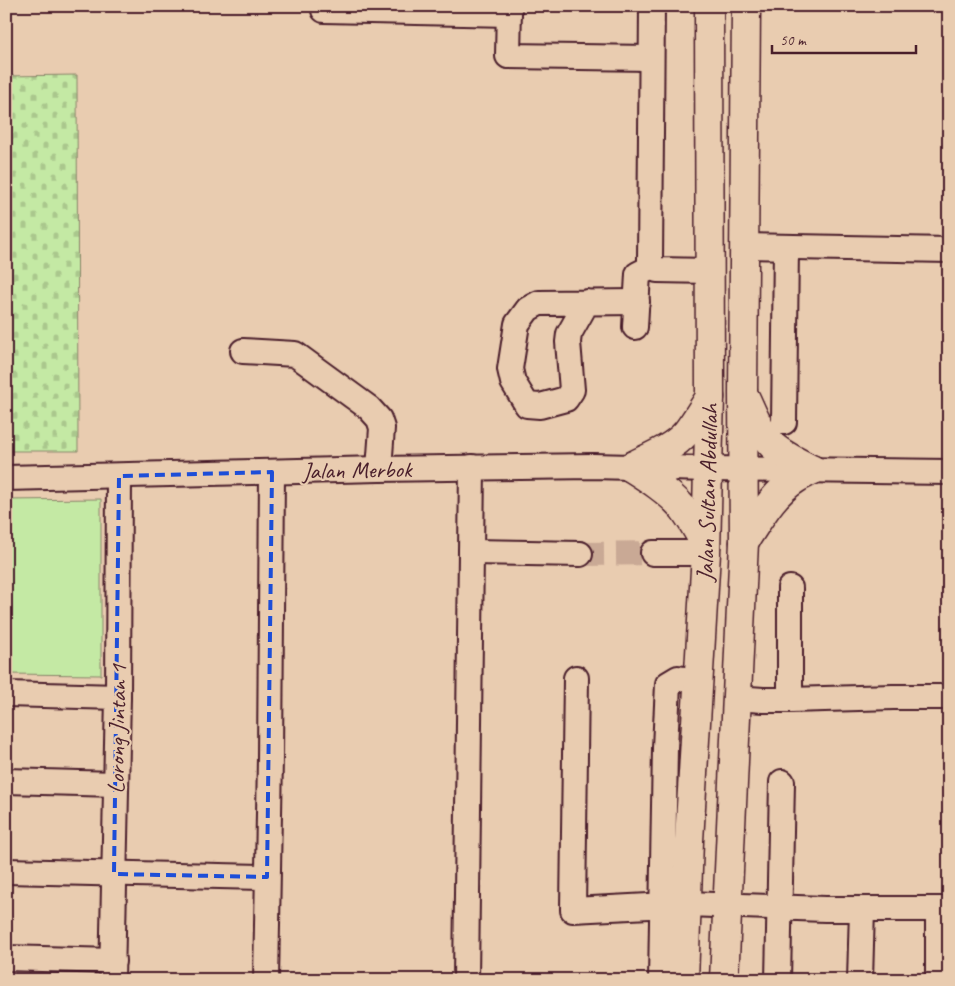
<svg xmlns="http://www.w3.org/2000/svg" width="955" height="986" font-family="Caveat,sans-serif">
	<defs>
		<pattern id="cemetery-stones" width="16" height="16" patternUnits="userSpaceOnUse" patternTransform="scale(1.25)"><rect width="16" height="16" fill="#c4e9a4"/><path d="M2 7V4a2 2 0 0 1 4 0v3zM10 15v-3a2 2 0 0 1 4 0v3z" fill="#aac78d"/></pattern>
	</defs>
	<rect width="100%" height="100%" fill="#e9ccb0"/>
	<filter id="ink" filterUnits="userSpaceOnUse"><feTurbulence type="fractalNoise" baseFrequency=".02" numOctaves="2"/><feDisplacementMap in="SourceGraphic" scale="10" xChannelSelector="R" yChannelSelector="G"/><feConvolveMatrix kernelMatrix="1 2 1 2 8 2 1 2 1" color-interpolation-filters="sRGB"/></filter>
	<g filter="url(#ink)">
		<polygon fill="url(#cemetery-stones)" stroke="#878468" points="77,75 78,451 6,451 6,76"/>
		<polygon fill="#c4e9a4" stroke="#878468" points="101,499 101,675 6,674 6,500"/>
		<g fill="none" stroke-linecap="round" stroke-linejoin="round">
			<polyline stroke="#c9a995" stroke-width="24" stroke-dasharray="24 12" stroke-linecap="butt" points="580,554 653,553"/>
			<defs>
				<g id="minor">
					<polyline points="324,6 324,10 509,14"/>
					<polyline points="509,6 508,56 651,58"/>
					<polyline points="652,6 650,261 652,267 657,270 710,271"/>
					<polyline points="744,246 949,250"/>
					<polyline points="587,302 569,334 568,342 572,390 566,399 540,406 527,405 513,382 510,369 517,324 528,309 539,303 637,302"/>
					<polyline points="635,327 638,274 652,267"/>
					<polyline points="243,351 295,354 369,408 379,419 382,428 379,469"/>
					<polyline points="784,422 786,247"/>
					<polyline points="6,478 379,469 593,466 708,469 949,472"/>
					<polyline points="471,552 580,554"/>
					<polyline points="653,553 706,553"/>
					<polyline points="576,678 573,910 687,904 825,909 949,909"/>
					<polyline points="6,694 118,697"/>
					<polyline points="736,698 763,700 790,700 790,588"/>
					<polyline points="790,700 893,697 949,697"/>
					<polyline points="6,781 116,784"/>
					<polyline points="6,871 267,877"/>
					<polyline points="6,958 113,961"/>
					<polyline points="112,980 118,697 119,476"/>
					<polyline points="266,980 270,758 272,472"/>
					<polyline points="466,980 472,467"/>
					<polyline points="661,980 665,748 668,684 678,678 698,681"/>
					<polyline points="778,980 782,782"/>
					<polyline points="860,980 862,909"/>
					<polyline points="938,980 938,909"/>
				</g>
				<g id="major">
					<path d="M746 399C753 414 760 433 773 446 784 456 800 463 813 470"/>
					<path d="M630 467C649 479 668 491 683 508 692 520 699 533 706 546"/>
					<path d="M630 467C649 457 672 449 686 433 695 422 702 409 710 397"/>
					<path d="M744 542C759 520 772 494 796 479 801 476 807 473 813 470"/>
					<path id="s1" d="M684 980 689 841 706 553 708 469 710 397 709 6"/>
					<polyline points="724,980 744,542 743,393 746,6"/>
				</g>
			</defs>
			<use href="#minor" stroke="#4a1f2b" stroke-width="28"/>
			<use href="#major" stroke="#4a1f2b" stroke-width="31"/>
			<use href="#minor" stroke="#e9ccb0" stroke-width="24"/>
			<use href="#major" stroke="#e9ccb0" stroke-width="28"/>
		</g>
	</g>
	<path fill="none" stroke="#1d4ed8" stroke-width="4" stroke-dasharray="10 6" stroke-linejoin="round" d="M272 472 267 877 114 874 119 476Z"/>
	<g text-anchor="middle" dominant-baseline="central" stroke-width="4.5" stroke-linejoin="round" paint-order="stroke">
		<g font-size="24" fill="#4a1f2b" stroke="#e9ccb0">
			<text transform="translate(357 470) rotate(-1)">Jalan Merbok</text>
			<text stroke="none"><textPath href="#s1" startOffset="488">Jalan Sultan Abdullah</textPath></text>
			<text transform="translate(117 729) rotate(-89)">Lorong Jintan 1</text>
		</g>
	</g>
	<rect width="955" height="986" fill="none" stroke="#e9ccb0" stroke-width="25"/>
	<rect x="12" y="12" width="930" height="961" fill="none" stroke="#4a1f2b" stroke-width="2" filter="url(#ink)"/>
	<path d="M772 45v8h144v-8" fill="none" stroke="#4a1f2b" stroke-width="2.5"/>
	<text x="780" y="45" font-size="15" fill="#4a1f2b" stroke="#e9ccb0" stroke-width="4" paint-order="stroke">50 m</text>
</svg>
